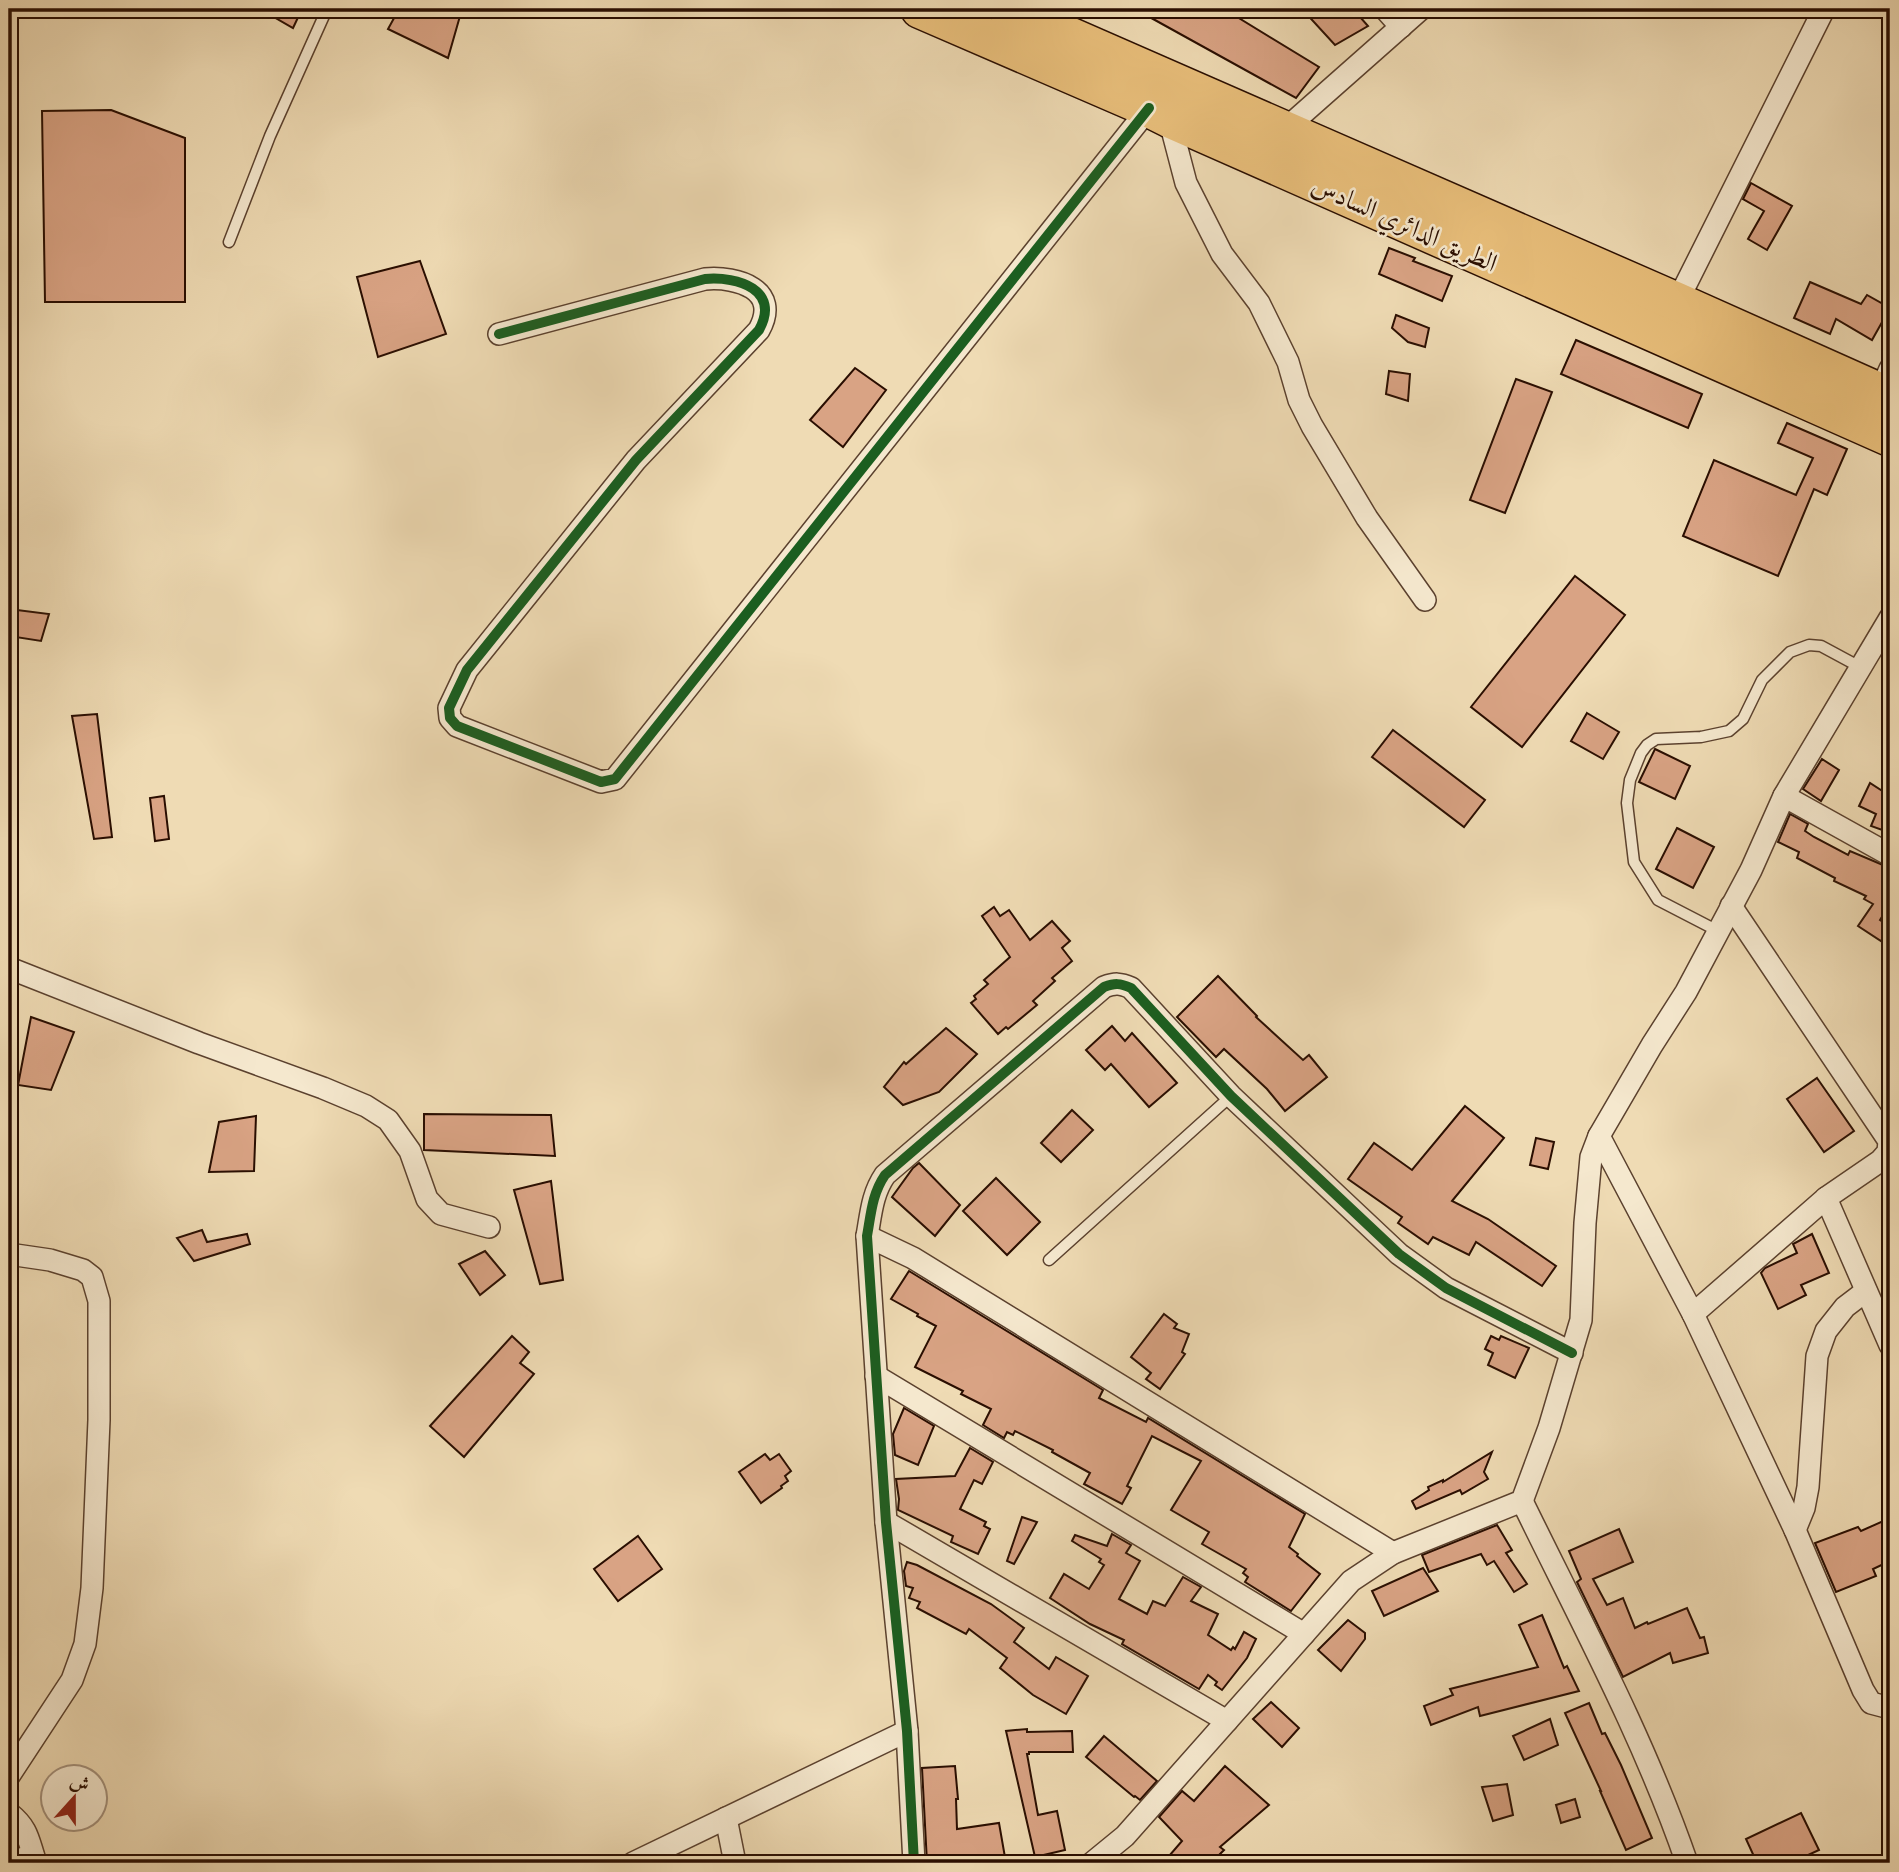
<svg xmlns="http://www.w3.org/2000/svg" width="1899" height="1872" font-family="'Gentium Book Plus',Amiri,serif">
	<rect width="100%" height="100%" fill="#efdbb4"/>
	<filter id="stains"><feTurbulence type="fractalNoise" baseFrequency=".00286" numOctaves="4"/><feColorMatrix values="0 0 0 0 .2 0 0 0 0 .09 0 0 0 0 .02 0 0 0 .5 -.17"/></filter>
	<radialGradient id="worn" r=".72"><stop offset=".6" stop-color="#630" stop-opacity="0"/><stop offset="1" stop-color="#630" stop-opacity=".3"/></radialGradient>
	<g fill="#d9a384" stroke="#2a0e01" stroke-width="2">
		<polygon points="260,9 302,9 293,28"/>
		<polygon points="399,9 462,9 448,58 388,29"/>
		<polygon points="1135,9 1224,9 1319,67 1296,98"/>
		<polygon points="1302,9 1353,9 1368,26 1335,45"/>
		<polygon points="111,110 185,138 185,302 45,302 42,111"/>
		<polygon points="1751,183 1792,206 1767,250 1748,239 1764,211 1743,199"/>
		<polygon points="1389,248 1415,258 1413,261 1452,276 1442,301 1379,274"/>
		<polygon points="420,261 446,334 378,357 357,277"/>
		<polygon points="1810,282 1861,304 1867,295 1890,308 1872,340 1836,319 1830,334 1794,318"/>
		<polygon points="1396,315 1429,328 1425,347 1408,342 1392,328"/>
		<polygon points="1576,340 1702,394 1688,428 1561,374"/>
		<polygon points="855,368 886,390 843,447 810,420"/>
		<polygon points="1389,371 1410,374 1408,401 1386,394"/>
		<polygon points="1516,379 1552,392 1505,513 1470,500"/>
		<polygon points="1787,423 1847,449 1827,495 1814,489 1778,576 1683,536 1714,460 1796,495 1813,458 1778,443"/>
		<polygon points="1575,576 1625,615 1522,747 1471,707"/>
		<polygon points="9,609 49,614 41,641 9,636"/>
		<polygon points="1587,713 1619,732 1603,759 1571,741"/>
		<polygon points="97,714 112,837 94,839 72,716"/>
		<polygon points="1393,730 1485,800 1464,827 1372,757"/>
		<polygon points="1655,749 1690,766 1675,799 1639,782"/>
		<polygon points="1822,759 1839,770 1821,801 1803,789"/>
		<polygon points="1889,780 1890,830 1886,828 1885,831 1871,826 1876,814 1859,806 1870,783 1884,792"/>
		<polygon points="164,796 169,839 155,841 150,798"/>
		<polygon points="1790,814 1808,824 1805,831 1814,837 1848,855 1850,851 1890,868 1890,904 1880,920 1890,927 1881,941 1858,926 1873,904 1864,899 1866,896 1834,881 1835,878 1797,858 1799,852 1778,842"/>
		<polygon points="1677,828 1714,847 1693,888 1656,869"/>
		<polygon points="994,907 1000,916 1009,910 1030,940 1052,921 1070,941 1062,948 1072,961 1052,978 1055,981 1033,1001 1037,1005 1008,1029 1006,1027 998,1034 971,1003 976,999 974,996 988,984 984,980 1010,957 982,916"/>
		<polygon points="1218,976 1257,1016 1256,1017 1303,1060 1309,1055 1327,1077 1285,1111 1267,1089 1224,1049 1216,1057 1177,1017"/>
		<polygon points="31,1017 74,1032 51,1090 18,1085"/>
		<polygon points="1112,1026 1125,1041 1132,1033 1177,1083 1149,1107 1111,1064 1105,1070 1086,1050"/>
		<polygon points="946,1028 977,1054 939,1092 903,1105 884,1087 904,1062 906,1064"/>
		<polygon points="1817,1078 1854,1131 1824,1152 1787,1099"/>
		<polygon points="1465,1106 1504,1138 1452,1201 1488,1219 1556,1266 1542,1286 1476,1242 1469,1255 1433,1237 1428,1244 1398,1223 1402,1217 1348,1179 1374,1143 1412,1170"/>
		<polygon points="1072,1110 1093,1130 1061,1162 1041,1143"/>
		<polygon points="424,1114 551,1115 555,1156 424,1150"/>
		<polygon points="256,1116 254,1171 209,1172 219,1122"/>
		<polygon points="1536,1138 1554,1142 1548,1169 1530,1165"/>
		<polygon points="919,1163 960,1205 935,1236 892,1197 913,1168"/>
		<polygon points="996,1178 1040,1222 1007,1255 963,1211"/>
		<polygon points="551,1181 563,1280 540,1284 514,1190"/>
		<polygon points="202,1230 207,1242 247,1234 250,1244 194,1261 177,1238"/>
		<polygon points="1812,1234 1829,1273 1801,1285 1806,1295 1778,1309 1761,1273 1765,1268 1797,1253 1793,1244"/>
		<polygon points="485,1251 505,1275 480,1295 459,1264"/>
		<polygon points="909,1271 1103,1390 1099,1398 1146,1422 1148,1418 1305,1514 1289,1547 1298,1554 1297,1556 1320,1574 1291,1611 1245,1582 1248,1577 1243,1573 1246,1569 1202,1544 1209,1532 1171,1510 1201,1461 1152,1436 1127,1486 1131,1488 1122,1504 1084,1484 1090,1473 1052,1452 1053,1450 1015,1431 1013,1435 1007,1432 1004,1438 983,1425 991,1409 961,1394 963,1391 915,1367 936,1326 917,1316 918,1314 891,1299"/>
		<polygon points="1164,1314 1177,1324 1174,1328 1189,1334 1182,1352 1185,1354 1160,1389 1146,1379 1151,1373 1131,1357"/>
		<polygon points="512,1336 529,1352 520,1363 534,1374 464,1457 430,1426"/>
		<polygon points="1491,1336 1499,1340 1501,1336 1529,1348 1515,1378 1488,1365 1493,1353 1485,1349"/>
		<polygon points="904,1408 934,1426 918,1465 895,1455 893,1434"/>
		<polygon points="970,1448 993,1462 982,1484 974,1480 960,1509 986,1522 984,1526 990,1529 978,1554 951,1542 953,1536 898,1510 899,1499 896,1479 955,1476"/>
		<polygon points="1492,1452 1484,1472 1488,1479 1462,1494 1460,1490 1416,1509 1412,1501 1429,1490 1428,1487 1443,1480 1443,1482"/>
		<polygon points="765,1454 770,1460 779,1454 791,1471 785,1476 788,1481 781,1486 782,1488 761,1503 739,1472"/>
		<polygon points="1022,1517 1037,1522 1014,1564 1007,1561"/>
		<polygon points="1890,1518 1890,1561 1873,1569 1876,1576 1836,1592 1815,1543 1858,1527 1861,1531"/>
		<polygon points="1497,1525 1512,1550 1506,1553 1527,1584 1514,1592 1494,1561 1487,1565 1481,1554 1429,1572 1422,1555"/>
		<polygon points="1619,1529 1633,1562 1593,1579 1607,1605 1623,1598 1635,1628 1647,1622 1648,1624 1687,1608 1700,1638 1704,1637 1708,1653 1673,1663 1670,1653 1623,1677 1577,1582 1581,1579 1569,1551"/>
		<polygon points="1112,1534 1131,1545 1126,1553 1140,1561 1119,1599 1147,1614 1153,1601 1165,1606 1183,1577 1201,1587 1191,1601 1218,1614 1208,1635 1231,1650 1233,1647 1235,1649 1244,1632 1256,1639 1247,1658 1222,1690 1215,1685 1217,1682 1208,1675 1199,1689 1122,1644 1124,1640 1090,1624 1050,1598 1064,1574 1089,1589 1104,1565 1099,1562 1101,1559 1072,1541 1075,1535 1107,1546"/>
		<polygon points="638,1536 662,1569 618,1601 594,1569"/>
		<polygon points="907,1562 917,1565 991,1604 1024,1628 1014,1642 1049,1669 1056,1657 1088,1676 1066,1714 1033,1695 1000,1668 1007,1658 969,1629 966,1634 917,1608 920,1602 909,1598 913,1588 906,1586 904,1571"/>
		<polygon points="1423,1568 1438,1591 1384,1616 1372,1591"/>
		<polygon points="1542,1615 1564,1668 1567,1666 1579,1691 1480,1716 1478,1707 1431,1725 1424,1706 1453,1695 1450,1689 1538,1667 1519,1625"/>
		<polygon points="1348,1620 1365,1633 1365,1639 1341,1671 1318,1650"/>
		<polygon points="1271,1702 1299,1728 1282,1747 1253,1719"/>
		<polygon points="1589,1703 1602,1734 1605,1733 1621,1765 1652,1838 1626,1850 1600,1791 1601,1791 1565,1713"/>
		<polygon points="1550,1719 1558,1745 1524,1760 1513,1736"/>
		<polygon points="1027,1729 1027,1732 1072,1731 1073,1752 1029,1752 1029,1754 1027,1754 1038,1815 1057,1811 1065,1850 1035,1857 1006,1731"/>
		<polygon points="1104,1736 1157,1781 1140,1800 1135,1796 1134,1797 1086,1757"/>
		<polygon points="955,1766 958,1799 956,1799 957,1829 999,1823 1006,1863 927,1863 922,1768"/>
		<polygon points="1225,1766 1269,1805 1220,1847 1224,1850 1211,1863 1163,1863 1182,1841 1159,1817 1182,1791 1194,1801"/>
		<polygon points="1507,1784 1513,1815 1493,1821 1482,1787"/>
		<polygon points="1575,1799 1580,1817 1561,1823 1556,1805"/>
		<polygon points="1801,1813 1819,1850 1791,1863 1757,1863 1746,1839"/>
	</g>
	<g fill="none" stroke-linecap="round" stroke-linejoin="round">
		<defs>
			<g id="lane">
				<polyline points="229,242 270,136 327,9"/>
				<polyline points="1718,931 1658,900 1634,862 1627,803 1630,780 1641,753 1647,745 1656,739 1701,737 1729,731 1743,719 1762,680 1790,652 1809,645 1821,646 1860,667"/>
				<polyline points="1049,1260 1231,1096"/>
			</g>
			<g id="street">
				<polyline points="1385,9 1401,27"/>
				<polyline points="1169,118 1186,183 1222,254 1259,303 1288,362 1299,400 1312,426 1367,518 1425,600"/>
				<polyline points="1283,131 1421,9"/>
				<polyline points="1677,302 1824,9"/>
				<path d="M499 334 705 279C738 276 781 290 759 330L636 460 467 670 449 708 450 718 457 726 601 782 615 779 1149 108"/>
				<polyline points="1880,392 1890,369"/>
				<polyline points="1784,796 1890,855"/>
				<polyline points="9,968 199,1043 323,1088 366,1106 388,1120 410,1151 427,1199 441,1214 489,1227"/>
				<polyline points="1599,1136 1693,1314 1795,1530 1863,1690 1871,1703 1890,1708"/>
				<polyline points="1826,1198 1890,1345"/>
				<polyline points="867,1236 913,1258 1393,1553"/>
				<polyline points="9,1254 50,1260 83,1270 92,1277 99,1301 99,1420 92,1588 85,1644 72,1680 9,1776"/>
				<polyline points="1693,1314 1826,1198 1880,1161 1888,1152 1889,1141 1731,906"/>
				<polyline points="876,1376 1304,1634"/>
				<path d="M1522 1501C1580 1620 1644 1738 1687 1863"/>
				<polyline points="886,1522 1227,1721"/>
				<polyline points="1795,1530 1804,1508 1808,1487 1817,1356 1826,1331 1845,1307 1866,1291"/>
				<path d="M9 1813C29 1829 28 1840 36 1863"/>
				<polyline points="726,1818 735,1863"/>
				<polyline points="9,1863 33,1855"/>
				<polyline points="633,1863 907,1731"/>
				<path d="M914 1863 907 1731 886 1522 867 1236C871 1214 872 1194 885 1175L1104 987C1115 983 1120 983 1131 988L1231 1096 1399 1254 1446 1288 1572 1353"/>
				<polyline points="1092,1863 1125,1836 1351,1581 1393,1553 1522,1501 1549,1428 1581,1320 1585,1223 1591,1157 1599,1136 1652,1045 1686,992 1751,870 1784,796 1890,618"/>
			</g>
			<g id="highway">
				<polyline points="920,9 1149,108 1169,118 1890,437"/>
				<polyline points="1007,9 1677,302 1890,397"/>
			</g>
		</defs>
		<use href="#lane" stroke="#5b412e" stroke-width="13"/>
		<use href="#street" stroke="#5b412e" stroke-width="24"/>
		<use href="#highway" stroke="#2a0e01" stroke-width="41"/>
		<use href="#lane" stroke="#f5e8ce" stroke-width="10"/>
		<use href="#street" stroke="#f5e8ce" stroke-width="21"/>
		<use href="#highway" stroke="#e8be7a" stroke-width="38"/>
		<defs>
			<g id="cycleway">
				<path d="M499 334 705 279C738 276 781 290 759 330L636 460 467 670 449 708 450 718 457 726 601 782 615 779 1149 108"/>
				<path d="M914 1863 907 1731 886 1522 867 1236C871 1214 872 1194 885 1175L1104 987C1115 983 1120 983 1131 988L1231 1096 1399 1254 1446 1288 1572 1353"/>
			</g>
		</defs>
		<use href="#cycleway" stroke="#f5e8ce" stroke-width="15"/>
		<use href="#cycleway" stroke="#1b5e20" stroke-width="10"/>
	</g>
	<g text-anchor="middle" dominant-baseline="central" stroke-width="5" stroke-linejoin="round" paint-order="stroke">
		<g font-size="26" fill="#2a0e01" stroke="#f5e8ce">
			<text transform="translate(1405 223) rotate(24)">الطريق الدائري السادس</text>
		</g>
	</g>
	<rect width="1899" height="1872" fill="none" stroke="#efdbb4" stroke-width="35"/>
	<rect x="10" y="10" width="1878" height="1851" fill="none" stroke="#2a0e01" stroke-width="3.5"/>
	<rect x="18" y="18" width="1864" height="1837" fill="none" stroke="#2a0e01" stroke-width="2"/>
	<g transform="translate(74 1798) rotate(21)"><circle r="33" fill="#f5e8ce" stroke="#a4917c" stroke-width="2"/>
	<path d="M0-5L12 26L0 18L-12 26Z" fill="#8f2418"/>
	<text y="-10" font-size="19" font-weight="bold" text-anchor="middle" fill="#2a0e01">ش</text>
	</g>
	<rect width="100%" height="100%" filter="url(#stains)"/>
	<rect width="100%" height="100%" fill="url(#worn)"/>
</svg>
